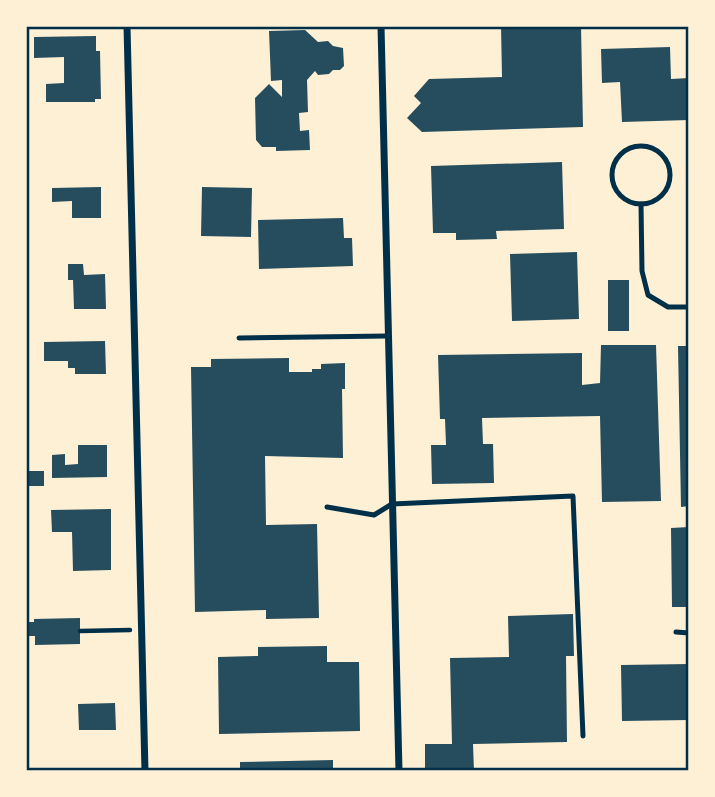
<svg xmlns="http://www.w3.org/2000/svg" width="715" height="797" font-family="Inter,sans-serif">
	<rect width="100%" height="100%" fill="#fdf0d5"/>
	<g fill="#264d5e">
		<polygon points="501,26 581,26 583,127 422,132 407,118 421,103 414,96 429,79 502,77"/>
		<polygon points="305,30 318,42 328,41 333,46 343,48 344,66 340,70 333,70 329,74 318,75 315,71 307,80 308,112 299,113 300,131 309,130 310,150 276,151 276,147 262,147 256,140 255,98 269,84 282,97 282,80 271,81 269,31"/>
		<polygon points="96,36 96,51 100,51 101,99 95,99 95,102 46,102 46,84 64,83 64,57 34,58 34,37"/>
		<polygon points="670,47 671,79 689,78 689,120 622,122 620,82 602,83 601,49"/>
		<polygon points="562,162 564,229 496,231 497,239 456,240 456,233 433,233 431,166"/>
		<polygon points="101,187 101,218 72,218 72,201 52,202 52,188"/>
		<polygon points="202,187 252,188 251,237 201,236"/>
		<polygon points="343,218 344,238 352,238 353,266 259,269 258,220"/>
		<polygon points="577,252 579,319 512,321 510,254"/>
		<polygon points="68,264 83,264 84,275 105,274 106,309 74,309 73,280 68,280"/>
		<rect x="608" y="280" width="21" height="51"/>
		<polygon points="105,341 106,374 75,374 75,368 68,368 68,361 44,361 44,342"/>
		<polygon points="601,345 656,345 661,501 602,502 600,416 482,418 483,444 493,444 494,483 432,484 431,445 446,445 445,419 440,419 438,355 582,353 582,385 600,383"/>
		<polygon points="678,346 689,346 689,506 681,507"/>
		<polygon points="289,358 289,372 312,372 312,369 321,369 321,364 345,363 345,389 342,389 343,458 265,456 266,525 317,524 319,618 266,619 266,610 195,612 191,367 211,367 211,359"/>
		<polygon points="78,445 107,445 107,477 52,478 52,455 65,454 65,465 78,464"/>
		<rect x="26" y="471" width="18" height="15"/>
		<polygon points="111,509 111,570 73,571 72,532 52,532 51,510"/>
		<polygon points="689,527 689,607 672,607 671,528"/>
		<polygon points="573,614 574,656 566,656 567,742 473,744 474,771 425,771 425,744 452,744 450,658 509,657 508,616"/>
		<polygon points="80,618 80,644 35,645 35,636 27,636 27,622 34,622 34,619"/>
		<polygon points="327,646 327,662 359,662 360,731 219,734 218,657 258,656 258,647"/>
		<polygon points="689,664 689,720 622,721 621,665"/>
		<polygon points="115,703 116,730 79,730 78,704"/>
		<polygon points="333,760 333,771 240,771 240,762"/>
	</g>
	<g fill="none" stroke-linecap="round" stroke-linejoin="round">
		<polyline stroke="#003049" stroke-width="4.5" points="80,631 130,630"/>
		<g stroke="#003049" stroke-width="5">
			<circle cx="641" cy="175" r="29"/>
			<polyline points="641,204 642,271 648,295 668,307 689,307"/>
			<polyline points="239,338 388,336"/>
			<polyline points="327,507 374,515 392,504 573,496 583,736"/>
			<polyline points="676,632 689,633"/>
		</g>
		<g stroke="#003049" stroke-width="7">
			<polyline points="127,26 145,771"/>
			<polyline points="381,26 399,771"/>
		</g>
	</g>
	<rect width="715" height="797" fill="none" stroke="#fdf0d5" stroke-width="56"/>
	<rect x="28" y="28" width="659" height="741" fill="none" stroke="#003049" stroke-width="2.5"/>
</svg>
